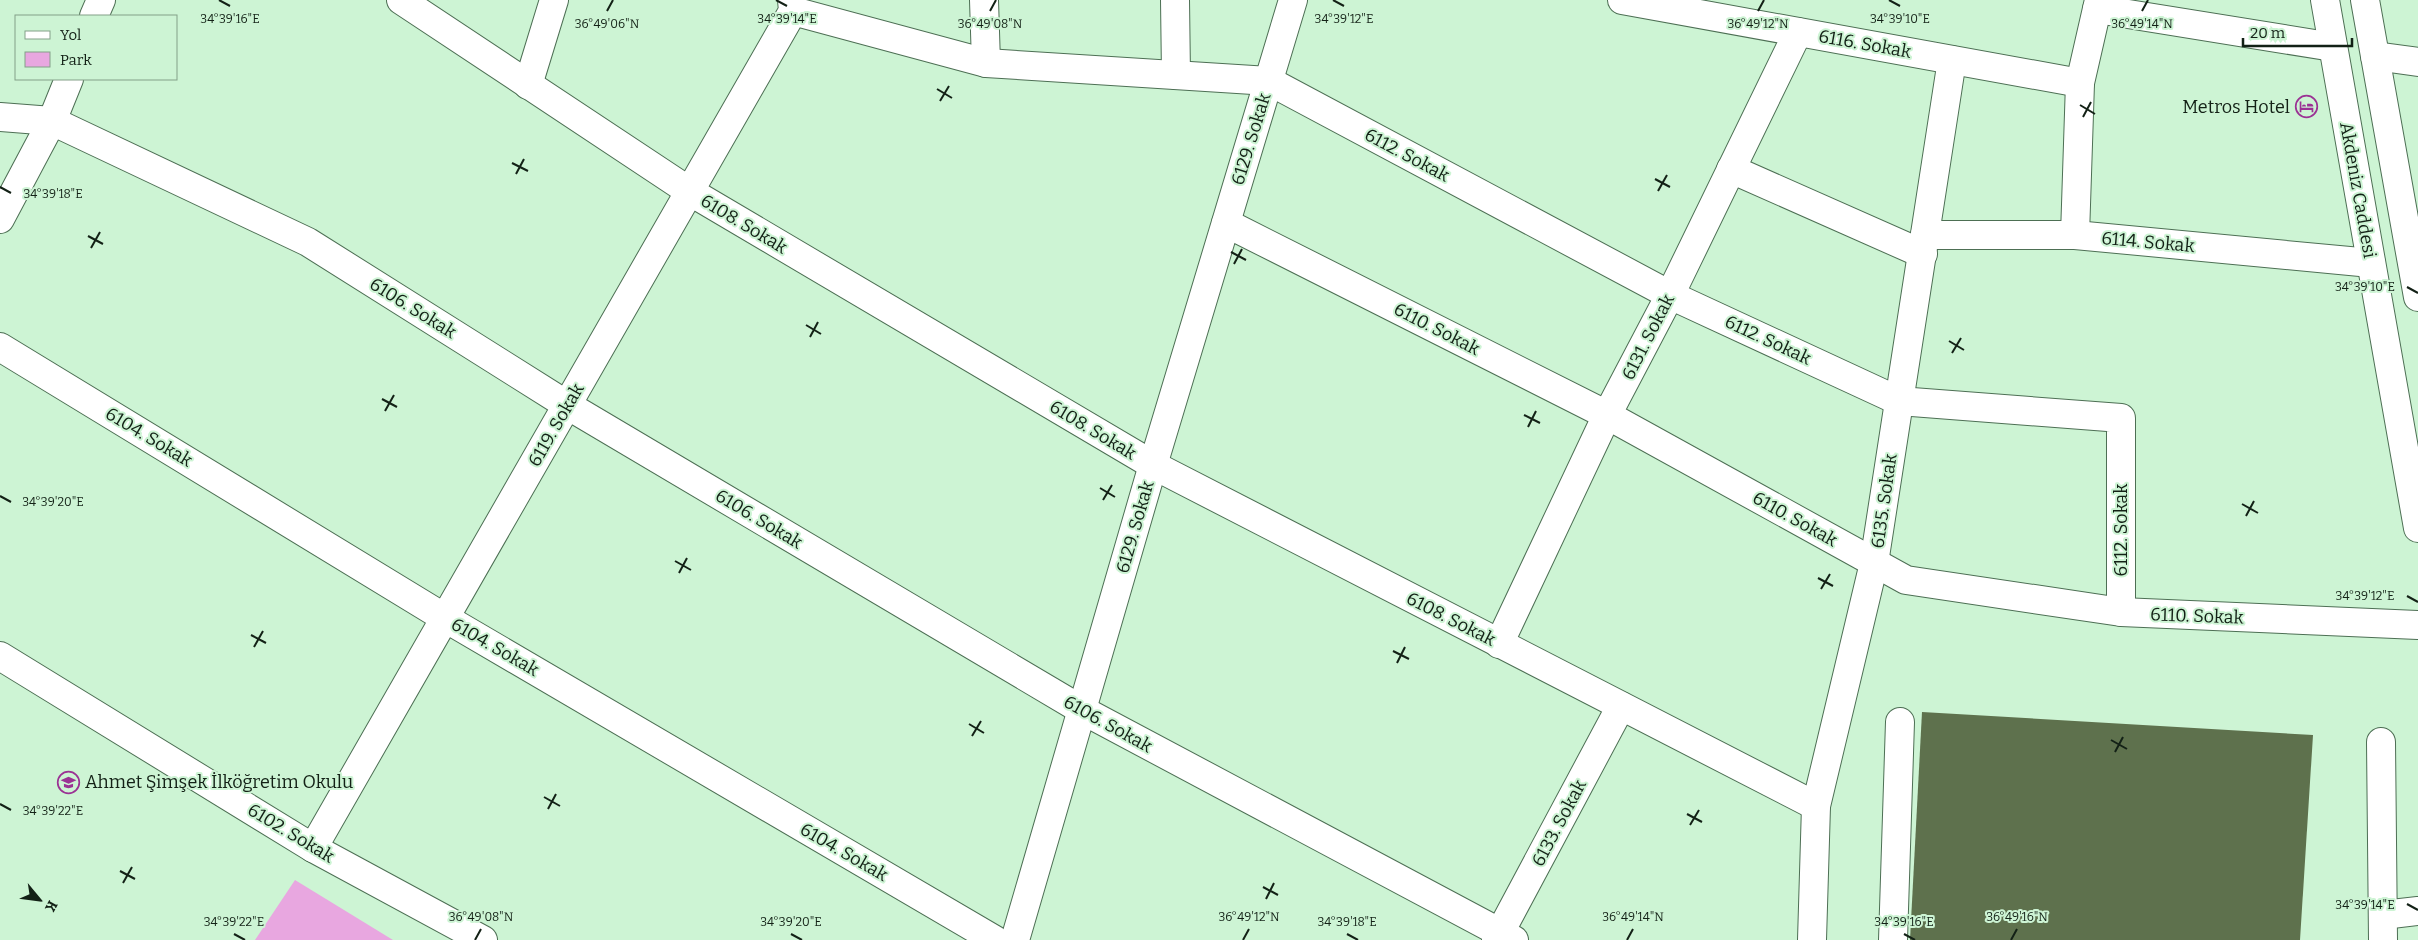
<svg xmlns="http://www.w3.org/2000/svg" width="2418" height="940" font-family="Bitter,serif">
	<rect width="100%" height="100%" fill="#cdf4d4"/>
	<polygon fill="#e8a7e0" points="295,880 393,940 255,940"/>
	<polygon fill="#5e714d" points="1922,712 2313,735 2300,940 1910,940"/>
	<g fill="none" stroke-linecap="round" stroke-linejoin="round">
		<defs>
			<g id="minor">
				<polyline points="401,0 689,191 1153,465 1816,806"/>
				<polyline points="984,0 986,63"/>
				<polyline points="1175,0 1176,75"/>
				<polyline points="1622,0 2080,83"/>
				<polyline points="2097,9 2333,47"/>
				<polyline points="793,11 986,63 1269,81 1670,295 1899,401 2121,418 2121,612"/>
				<polyline points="94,16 101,0"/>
				<polyline points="2375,56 2418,62"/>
				<polyline points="528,85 554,0"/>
				<polyline points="0,117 52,121 308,242 567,405 1082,710 1514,940"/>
				<polyline points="1731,169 1923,254"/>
				<polyline points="0,219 52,121 69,79"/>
				<polyline points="1226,223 1607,415 1906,580 2121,612 2418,625"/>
				<polyline points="1925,235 2075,235 2371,263"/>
				<polyline points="2075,235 2080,83 2099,0"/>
				<polyline points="0,347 445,618 995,940"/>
				<polyline points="1499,644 1607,415 1670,295 1798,32"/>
				<polyline points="0,656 313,848 483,940"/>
				<polyline points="2381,742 2383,940"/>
				<polyline points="313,848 793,11 792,0"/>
				<polyline points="2383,915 2418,911"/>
				<polyline points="1015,940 1153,465 1293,0"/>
				<polyline points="1496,940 1621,706"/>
				<polyline points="1812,940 1816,806 1874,563 1952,60"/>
				<polyline points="1893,940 1900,722"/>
			</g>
			<g id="major">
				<polyline points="2325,0 2418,528"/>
				<polyline points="2365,0 2418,297"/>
			</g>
		</defs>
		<use href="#minor" stroke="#4d6f54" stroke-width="30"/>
		<use href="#major" stroke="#4d6f54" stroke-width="30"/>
		<use href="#minor" stroke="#fff" stroke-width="28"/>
		<use href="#major" stroke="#fff" stroke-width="28"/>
	</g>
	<path fill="none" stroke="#132116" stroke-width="2" d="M219 0 230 6M776 0 787 6M1333 0 1344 6M1889 0 1900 6M607 11 613 0M990 11 996 0M1758 11 1764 0M2142 11 2148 0M937 89 952 98M940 101 949 86M2080 105 2095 114M2083 117 2091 102M512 163 528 171M516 174 524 159M1655 179 1670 187M0 187 11 193M1658 191 1667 175M88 236 103 244M91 248 100 232M1231 252 1246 260M1234 264 1242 249M2407 287 2418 293M806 325 821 334M810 337 818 322M1949 341 1964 350M1952 353 1961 338M382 399 397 407M385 411 394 395M1524 415 1540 423M1528 427 1536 411M1100 488 1115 497M0 496 11 502M1103 500 1112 485M2242 504 2258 513M2246 516 2254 501M675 561 691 570M679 573 687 558M1818 578 1833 586M1821 589 1830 574M2407 596 2418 602M251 635 266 643M254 647 263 631M1393 651 1409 659M1397 663 1405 647M969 724 984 733M972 736 981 721M2111 740 2127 749M2115 752 2123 737M544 797 560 806M0 804 11 810M548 809 556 794M1687 814 1702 822M1690 825 1699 810M120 871 135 879M123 883 132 867M1263 887 1278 895M1266 899 1274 883M2407 904 2418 910M234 934 245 940M791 934 802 940M1347 934 1358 940M1904 934 1915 940M475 940 481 929M1243 940 1249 929M1627 940 1633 929M2011 940 2017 929"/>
	<defs>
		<symbol id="hotel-ring" viewBox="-11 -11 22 22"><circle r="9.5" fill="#cdf4d4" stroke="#9b3294" stroke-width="1.5"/><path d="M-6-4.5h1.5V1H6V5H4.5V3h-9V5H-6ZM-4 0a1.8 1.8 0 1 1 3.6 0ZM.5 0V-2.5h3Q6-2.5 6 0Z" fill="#9b3294"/></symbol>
		<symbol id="school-ring" viewBox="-11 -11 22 22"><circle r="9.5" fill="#cdf4d4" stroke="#9b3294" stroke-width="1.5"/><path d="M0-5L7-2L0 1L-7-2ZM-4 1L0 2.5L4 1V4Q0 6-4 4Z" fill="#9b3294"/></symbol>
	</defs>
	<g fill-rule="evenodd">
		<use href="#hotel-ring" x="2294" y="94" width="25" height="25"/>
		<use href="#school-ring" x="56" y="770" width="25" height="25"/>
	</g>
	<g text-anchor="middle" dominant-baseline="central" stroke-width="4" stroke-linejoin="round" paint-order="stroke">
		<g font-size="18" fill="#132116" stroke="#cdf4d4">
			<text transform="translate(1865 44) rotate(10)">6116. Sokak</text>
			<text transform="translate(1251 139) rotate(-73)">6129. Sokak</text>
			<text transform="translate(1407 155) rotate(28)">6112. Sokak</text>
			<text transform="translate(2358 190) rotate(80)">Akdeniz Caddesi</text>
			<text transform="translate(744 224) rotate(31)">6108. Sokak</text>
			<text transform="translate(2148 242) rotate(5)">6114. Sokak</text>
			<text transform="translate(413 308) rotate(32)">6106. Sokak</text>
			<text transform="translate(1437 329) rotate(27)">6110. Sokak</text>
			<text transform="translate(1648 337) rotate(-63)">6131. Sokak</text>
			<text transform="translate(1768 340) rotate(25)">6112. Sokak</text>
			<text transform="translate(556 425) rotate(-60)">6119. Sokak</text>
			<text transform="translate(1093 430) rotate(31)">6108. Sokak</text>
			<text transform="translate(149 437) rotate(31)">6104. Sokak</text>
			<text transform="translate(1884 501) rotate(-82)">6135. Sokak</text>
			<text transform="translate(759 519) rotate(31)">6106. Sokak</text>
			<text transform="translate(1795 519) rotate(29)">6110. Sokak</text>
			<text transform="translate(1135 527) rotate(-74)">6129. Sokak</text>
			<text transform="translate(2121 530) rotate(-90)">6112. Sokak</text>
			<text transform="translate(2197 616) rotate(2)">6110. Sokak</text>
			<text transform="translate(1451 619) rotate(27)">6108. Sokak</text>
			<text transform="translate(495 647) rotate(30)">6104. Sokak</text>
			<text transform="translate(1108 724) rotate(29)">6106. Sokak</text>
			<text transform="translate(1559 823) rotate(-62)">6133. Sokak</text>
			<text transform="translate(291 833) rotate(31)">6102. Sokak</text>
			<text transform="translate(844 852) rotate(30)">6104. Sokak</text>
		</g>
		<g font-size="18" fill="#132116" stroke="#cdf4d4" text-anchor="end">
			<text x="2290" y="107">Metros Hotel</text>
			<text x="85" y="782" text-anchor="start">Ahmet Şimşek İlköğretim Okulu</text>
		</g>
	</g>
	<g font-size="12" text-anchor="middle" fill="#132116" stroke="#cdf4d4" stroke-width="4" stroke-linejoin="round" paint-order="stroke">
		<text x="230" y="23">34°39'16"E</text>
		<text x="787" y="23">34°39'14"E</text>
		<text x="1344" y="23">34°39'12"E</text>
		<text x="1900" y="23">34°39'10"E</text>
		<text x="607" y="28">36°49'06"N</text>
		<text x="990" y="28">36°49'08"N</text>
		<text x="1758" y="28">36°49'12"N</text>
		<text x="2142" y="28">36°49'14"N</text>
		<text x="53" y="198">34°39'18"E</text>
		<text x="2365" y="291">34°39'10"E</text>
		<text x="53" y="506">34°39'20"E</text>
		<text x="2365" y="600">34°39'12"E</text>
		<text x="53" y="815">34°39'22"E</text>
		<text x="2365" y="909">34°39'14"E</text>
		<text x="481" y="921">36°49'08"N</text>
		<text x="1249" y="921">36°49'12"N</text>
		<text x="1633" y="921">36°49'14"N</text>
		<text x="2017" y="921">36°49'16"N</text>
		<text x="234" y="926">34°39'22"E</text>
		<text x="791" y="926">34°39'20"E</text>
		<text x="1347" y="926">34°39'18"E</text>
		<text x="1904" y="926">34°39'16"E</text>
	</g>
	<rect x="15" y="15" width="162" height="65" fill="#cdf4d4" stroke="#83a088"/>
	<rect x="25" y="31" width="25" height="8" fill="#ffffff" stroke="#83a088"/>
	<text x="60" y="40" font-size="15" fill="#132116">Yol</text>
	<rect x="25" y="52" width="25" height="15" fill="#e8a7e0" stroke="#83a088"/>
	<text x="60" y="65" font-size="15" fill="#132116">Park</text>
	<g transform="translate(40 900) rotate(119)" stroke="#cdf4d4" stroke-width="4" paint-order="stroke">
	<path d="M0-4L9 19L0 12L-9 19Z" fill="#132116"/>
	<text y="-8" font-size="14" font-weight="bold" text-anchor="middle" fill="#132116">K</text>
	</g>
	<path d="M2243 38v8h109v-8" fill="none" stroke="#132116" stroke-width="2.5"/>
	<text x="2250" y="38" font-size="15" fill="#132116" stroke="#cdf4d4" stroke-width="4" paint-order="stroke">20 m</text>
</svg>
